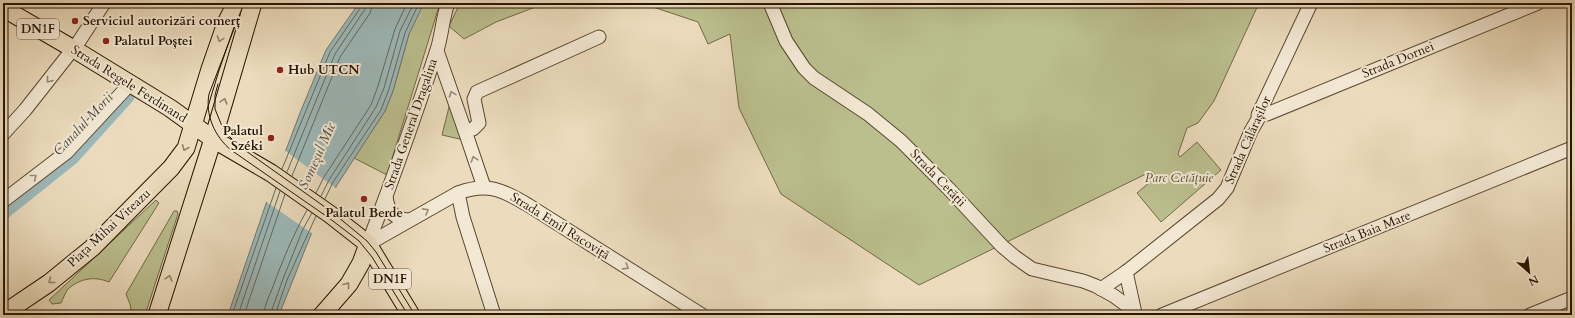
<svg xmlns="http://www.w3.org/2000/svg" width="1575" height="318" font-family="Cardo,serif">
	<rect width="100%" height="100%" fill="#ecdcbd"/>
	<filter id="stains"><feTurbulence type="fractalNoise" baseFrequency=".005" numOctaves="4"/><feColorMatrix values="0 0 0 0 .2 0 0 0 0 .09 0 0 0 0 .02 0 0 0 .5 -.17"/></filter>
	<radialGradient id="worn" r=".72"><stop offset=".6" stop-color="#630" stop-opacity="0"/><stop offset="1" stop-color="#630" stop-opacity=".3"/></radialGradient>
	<g fill="#bbbf8e" stroke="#716a47">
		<polygon points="402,3 440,3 387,175 354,158 385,111 393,91 409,34"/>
		<polygon points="460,3 546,3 496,22 464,39 449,26"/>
		<polygon points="646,3 1259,3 1214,101 1198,123 1187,128 1178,154 1180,157 1197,142 1221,170 1161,222 1137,193 1157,176 1152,171 919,285 781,194 739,108 730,34 708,44 698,22 650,6"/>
		<polygon points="451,99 464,140 442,135"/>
		<path d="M156 200 159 203 109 282C94 276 81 278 68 289 65 293 63 299 61 303L52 304 49 300Z"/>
		<polygon points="174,211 177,211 178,214 145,315 132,315 130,304 126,294"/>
	</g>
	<polygon fill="#9cb9ba" stroke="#6d7770" points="359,3 424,3 409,34 393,91 385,111 337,185 312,232 279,315 228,315 270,192 300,113 326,50"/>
	<polygon fill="#ecdcbd" points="283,149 337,189 313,234 265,201"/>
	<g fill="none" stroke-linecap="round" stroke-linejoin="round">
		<g stroke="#62675d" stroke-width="1">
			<polyline points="282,169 330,52 361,7 362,3"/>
			<polyline points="287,172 335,54 365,9 367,3"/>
			<polyline points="292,176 340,57 370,13 373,3"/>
			<polyline points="316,193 324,177 371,105 378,86 395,29 407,3"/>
			<polyline points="321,196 329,180 376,107 384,88 400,31 414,3"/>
			<polyline points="325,199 333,182 381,110 389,89 405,33 419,3"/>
			<polyline points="232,315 276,188"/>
			<polyline points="238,315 280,191"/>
			<polyline points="244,315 285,194"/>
			<path d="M264 315C264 306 269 297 272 289 282 262 293 235 307 210"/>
			<polyline points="270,315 283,279 303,229 312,213"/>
			<polyline points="275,315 287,280 316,216"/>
		</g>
		<polyline stroke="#9cb9ba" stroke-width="11" points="3,215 73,159 129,97"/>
		<defs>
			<g id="minor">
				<polyline points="770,3 786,41 804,68 814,78 868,114 901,141 948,188 1002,246 1015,257 1032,269 1083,281 1096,286 1114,296 1133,310"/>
				<polyline points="74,49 104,3"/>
				<polyline points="437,51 465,131 484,187"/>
				<polyline points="1258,115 1267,114 1538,3"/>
				<polyline points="465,131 473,129 479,123 474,99 477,92 599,37"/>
				<polyline points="3,134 25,110 73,49"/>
				<polyline points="458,193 463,217 494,315"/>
				<path d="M386 197C388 212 395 220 410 220"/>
				<polyline points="3,201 67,152 131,83"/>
				<path d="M368 244 458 193C487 182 503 190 528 205L702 315"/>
				<path d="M368 244C392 181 415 117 436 53 442 37 442 19 448 3"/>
				<polyline points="1101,289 1126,272"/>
				<polyline points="1135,313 1126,272 1218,199 1227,188 1251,131 1258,119 1259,113 1311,3"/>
				<polyline points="1162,315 1572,148"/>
				<polyline points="1530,315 1572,298"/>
			</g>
			<g id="major">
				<polyline points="3,8 77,51 170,108 213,139 271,173 331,215 368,244 411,315"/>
				<polyline points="3,314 49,283 92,248 171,168 186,148 210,69 226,23 236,3"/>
				<polyline points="157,315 213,139 253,3"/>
				<polyline points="322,315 349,284 361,263 368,244"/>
			</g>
		</defs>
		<use href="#minor" stroke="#58472f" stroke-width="15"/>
		<use href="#major" stroke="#271500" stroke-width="19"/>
		<use href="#minor" stroke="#f3e8d4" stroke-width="13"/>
		<use href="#major" stroke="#ecdcbd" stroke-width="17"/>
		<g stroke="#271500" stroke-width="1">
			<path d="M244 3 209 94C205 115 215 137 231 150L329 218 359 241 372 257 408 315"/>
			<polyline points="218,84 215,95 215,109 224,131 239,146 332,212 367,241 376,252 415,315"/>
		</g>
	</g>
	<defs><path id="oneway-chevron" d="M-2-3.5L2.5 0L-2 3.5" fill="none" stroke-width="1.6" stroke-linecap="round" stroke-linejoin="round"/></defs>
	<g stroke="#938268">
		<use href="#oneway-chevron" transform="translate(220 39) rotate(110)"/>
		<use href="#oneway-chevron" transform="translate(224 101) rotate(-74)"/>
		<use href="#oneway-chevron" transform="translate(185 148) rotate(113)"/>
		<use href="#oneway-chevron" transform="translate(169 278) rotate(-73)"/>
		<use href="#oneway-chevron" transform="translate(51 281) rotate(142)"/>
		<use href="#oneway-chevron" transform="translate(347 285) rotate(-53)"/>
	</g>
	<g stroke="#978975">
		<use href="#oneway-chevron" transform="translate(49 80) rotate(129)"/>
		<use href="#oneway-chevron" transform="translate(452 94) rotate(-110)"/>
		<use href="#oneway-chevron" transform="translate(474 159) rotate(-108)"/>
		<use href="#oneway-chevron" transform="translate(34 177) rotate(-38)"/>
		<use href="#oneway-chevron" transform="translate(426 211) rotate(-29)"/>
		<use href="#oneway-chevron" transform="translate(626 267) rotate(32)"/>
	</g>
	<g fill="#8f2418" stroke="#f3e8d4" stroke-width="1.5">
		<circle cx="75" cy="21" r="4"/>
		<circle cx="106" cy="41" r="4"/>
		<circle cx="280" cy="70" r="4"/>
		<circle cx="271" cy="138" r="4"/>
		<circle cx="364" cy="199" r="4"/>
	</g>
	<g text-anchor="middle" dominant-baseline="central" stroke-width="4" stroke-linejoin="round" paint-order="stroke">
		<g fill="#f3e8d4" stroke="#645440" stroke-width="1">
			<rect x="17" y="19" width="42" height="20" rx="3"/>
			<rect x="369" y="269" width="42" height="20" rx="3"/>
		</g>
		<g font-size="12" font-weight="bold" fill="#271500">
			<text x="38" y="29">DN1F</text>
			<text x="390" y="279">DN1F</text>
		</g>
		<g font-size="13" font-weight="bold" fill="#271500" stroke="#f3e8d4" text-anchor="start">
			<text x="83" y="21">Serviciul autorizări comerț</text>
			<text x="114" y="41">Palatul Poștei</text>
			<text x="288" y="70">Hub UTCN</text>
			<text x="263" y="131" text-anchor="end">Palatul<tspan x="263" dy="15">Széki</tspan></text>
			<text x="364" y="213" text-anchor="middle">Palatul Berde</text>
		</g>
		<g font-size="13" fill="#271500" stroke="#f3e8d4">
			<text transform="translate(1398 60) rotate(-22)">Strada Dornei</text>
			<text transform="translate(129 84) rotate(32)">Strada Regele Ferdinand</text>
			<text transform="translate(411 124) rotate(-71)">Strada General Dragalina</text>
			<text transform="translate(1248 140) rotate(-66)">Strada Călărașilor</text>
			<text transform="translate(938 178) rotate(46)">Strada Cetății</text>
			<text transform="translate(560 226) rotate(32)">Strada Emil Racoviță</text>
			<text transform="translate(109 228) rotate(-43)">Piața Mihai Viteazu</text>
			<text transform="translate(1367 232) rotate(-22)">Strada Baia Mare</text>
		</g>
		<g font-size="13" font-style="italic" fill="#5b5032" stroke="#f3e8d4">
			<text x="1179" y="178">Parc Cetățuie</text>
		</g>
		<g font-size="14" font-style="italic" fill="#504e41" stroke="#f3e8d4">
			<text transform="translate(83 124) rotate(-47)">Canalul Morii</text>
			<text transform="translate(317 156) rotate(-66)">Someșul Mic</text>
		</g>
	</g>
	<rect width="1575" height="318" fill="none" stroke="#ecdcbd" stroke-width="16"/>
	<rect x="4" y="4" width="1567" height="310" fill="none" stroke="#271500" stroke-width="2"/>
	<rect x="8" y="8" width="1559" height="302" fill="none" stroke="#271500"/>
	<g transform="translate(1529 272) rotate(152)" stroke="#f3e8d4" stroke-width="3" paint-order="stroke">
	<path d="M0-3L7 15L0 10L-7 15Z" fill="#271500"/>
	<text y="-6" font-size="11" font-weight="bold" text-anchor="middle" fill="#271500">N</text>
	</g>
	<rect width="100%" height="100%" filter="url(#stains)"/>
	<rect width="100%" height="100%" fill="url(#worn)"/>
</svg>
